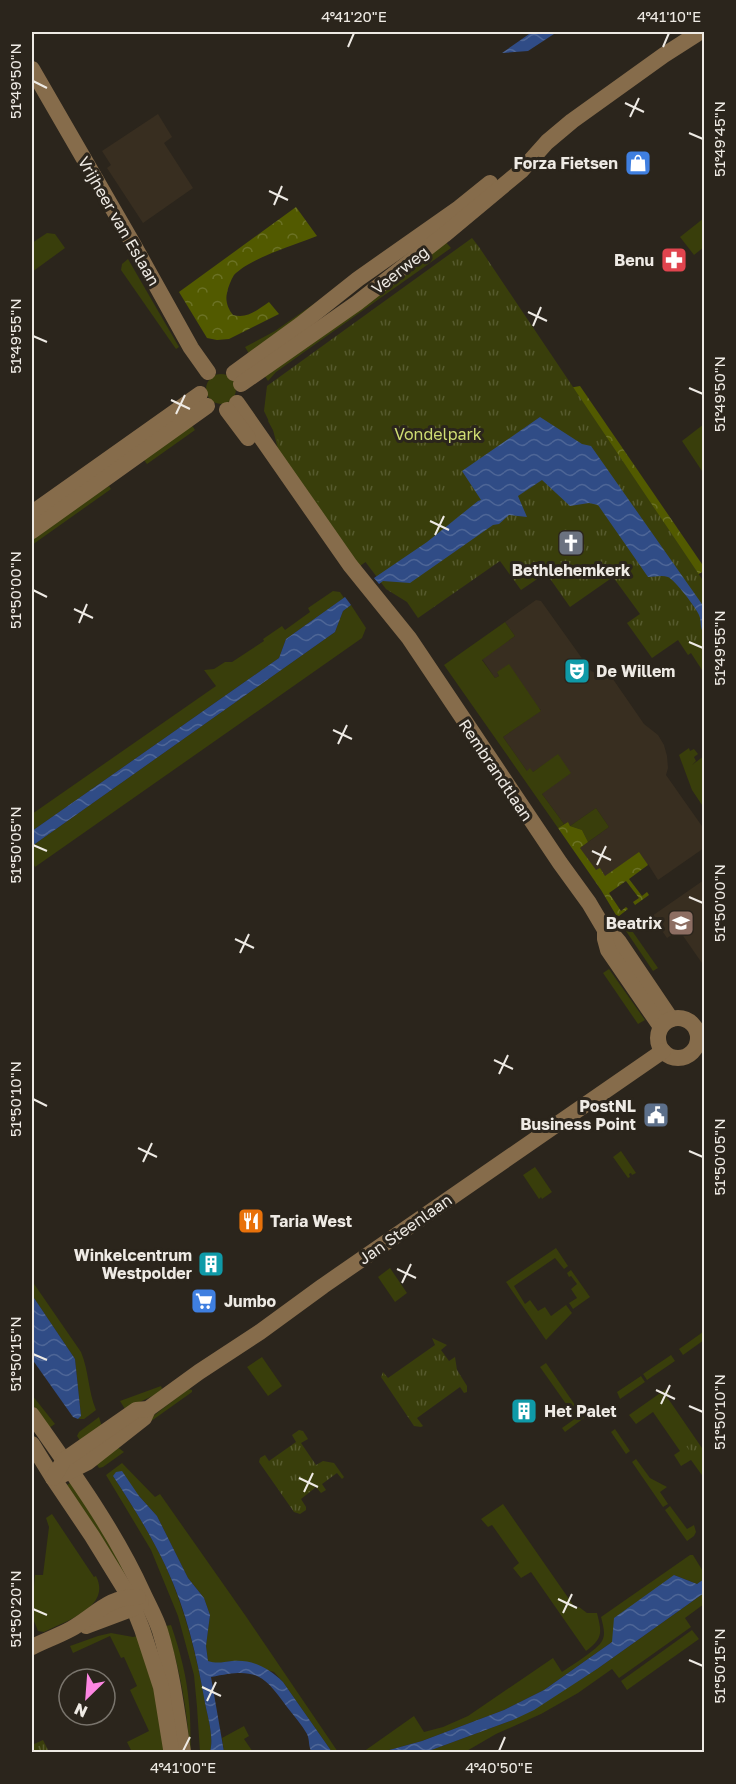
<svg xmlns="http://www.w3.org/2000/svg" width="736" height="1784" font-family="'Golos Text',sans-serif">
	<defs>
		<pattern id="forest-crowns" width="20" height="18" patternUnits="userSpaceOnUse" patternTransform="scale(1.5)"><rect width="20" height="18" fill="#525a00"/><path d="M2 6a3 3 0 1 1 6 0M12 15a3 3 0 1 1 6 0" fill="none" stroke="#6b7225"/></pattern>
		<pattern id="park-tufts" width="24" height="20" patternUnits="userSpaceOnUse" patternTransform="scale(1.5)"><rect width="24" height="20" fill="#393e0b"/><path d="M3 7l-1-3M5 7V3M7 7l1-3M15 17l-1-3M17 17v-4M19 17l1-3" fill="none" stroke="#565a2e"/></pattern>
		<pattern id="water-waves" width="16" height="10" patternUnits="userSpaceOnUse" patternTransform="scale(1.5)"><rect width="16" height="10" fill="#304c86"/><path d="M0 5q4-4 8 0t8 0" fill="none" stroke="#4e6697"/></pattern>
	</defs>
	<rect width="100%" height="100%" fill="#2b251c"/>
	<g fill="#382e20">
		<polygon points="158,114 172,137 164,143 193,188 143,223 107,168 111,165 102,151"/>
		<polygon points="536,600 541,601 591,671 598,674 606,669 644,724 658,735 664,745 667,756 668,768 666,775 704,829 704,848 658,880 648,864 605,876 596,871 580,848 609,827 596,808 570,826 568,822 564,824 542,794 559,755 533,772 527,771 503,737 541,710 497,673 499,676 495,678 482,659 515,636 505,622"/>
		<polygon points="704,880 704,966 679,930 667,938 652,916"/>
	</g>
	<g fill="#393e0b">
		<polygon points="704,218 704,247 694,255 680,237"/>
		<polygon points="47,233 55,234 65,248 32,272 32,243"/>
		<polygon points="443,239 451,248 276,372 268,381 263,373"/>
		<polygon points="128,259 179,347 176,349 121,270 122,264"/>
		<polygon points="318,301 251,357 245,347 275,331"/>
		<circle cx="221" cy="389" r="15"/>
		<polygon points="269,420 367,561 360,566 279,453 273,430 268,421"/>
		<polygon points="189,421 195,430 147,464 141,456"/>
		<polygon points="704,424 704,474 682,441"/>
		<polygon points="109,486 111,489 32,545 32,534"/>
		<polygon points="333,591 340,592 344,598 286,639 279,658 32,831 32,814 216,686 204,670 214,669 225,662 232,662 264,641 263,639 282,626 285,630 310,612 308,608"/>
		<polygon points="351,605 366,628 362,638 35,867 32,861 32,846 335,632 343,611"/>
		<polygon points="505,622 515,636 482,660 495,678 499,676 497,672 509,664 541,711 503,737 527,771 530,768 533,772 558,754 571,773 542,794 564,824 558,828 444,665"/>
		<polygon points="689,748 690,751 694,749 698,754 694,757 696,761 692,765 704,756 704,808 692,790 679,755"/>
		<polygon points="596,808 609,827 588,842 582,830 570,826"/>
		<polygon points="628,925 658,968 653,971 624,928"/>
		<polygon points="609,969 645,1020 638,1024 603,973"/>
		<polygon points="621,1151 636,1173 632,1175 631,1173 629,1174 630,1177 628,1178 613,1157"/>
		<polygon points="535,1167 552,1192 542,1199 541,1197 539,1199 523,1175"/>
		<polygon points="556,1248 568,1266 564,1269 555,1258 514,1286 525,1304 530,1300 538,1311 545,1307 551,1316 566,1305 572,1313 546,1340 506,1282"/>
		<polygon points="390,1268 407,1293 395,1302 378,1277"/>
		<polygon points="571,1270 590,1297 573,1309 569,1303 577,1298 571,1289 577,1284 571,1276 569,1277 567,1273"/>
		<path d="M32 1281 81 1352C89 1371 88 1391 96 1410L84 1419H78L81 1415 75 1359 32 1295Z"/>
		<polygon points="703,1332 704,1340 683,1355 679,1349"/>
		<polygon points="671,1355 675,1361 647,1380 643,1374"/>
		<polygon points="262,1357 282,1386 268,1396 247,1367"/>
		<polygon points="546,1363 584,1418 565,1432 562,1428 576,1418 540,1367"/>
		<polygon points="641,1376 645,1382 620,1399 617,1392"/>
		<polygon points="161,1386 163,1391 125,1409 120,1401"/>
		<polygon points="188,1389 192,1390 192,1392 140,1429 139,1427"/>
		<polygon points="666,1389 670,1395 667,1397 704,1451 704,1478 691,1460 681,1466 674,1455 680,1451 653,1412 636,1424 629,1415"/>
		<polygon points="32,1395 55,1424 49,1428 32,1404"/>
		<polygon points="99,1417 102,1427 81,1442 77,1436 79,1432"/>
		<polygon points="615,1429 630,1451 626,1454 611,1432"/>
		<polygon points="116,1446 124,1452 103,1467 99,1468 95,1462"/>
		<polygon points="636,1459 650,1478 667,1487 660,1492 668,1504 663,1507 632,1462"/>
		<path d="M122 1463 155 1497 160 1494 245 1615 338 1752H332L283 1682 274 1672 232 1661 215 1664 208 1661 206 1646 210 1615 204 1598 188 1578 157 1516 139 1496 113 1476C132 1505 151 1535 166 1567 185 1610 197 1656 205 1703 208 1718 214 1737 210 1752H200L197 1707 194 1675 178 1616 151 1550 106 1475Z"/>
		<polygon points="71,1482 122,1561 128,1587 66,1486"/>
		<path d="M503 1504 576 1609 579 1607 587 1613H597C602 1633 603 1638 586 1651L531 1572 521 1578 513 1568 519 1563 492 1525 488 1527 481 1519Z"/>
		<polygon points="670,1506 687,1529 694,1525 696,1532 694,1536 687,1541 665,1510"/>
		<path d="M52 1514 94 1577 96 1576C112 1607 66 1621 44 1632L38 1631 32 1616V1610L35 1575H43L49 1527 46 1518Z"/>
		<path d="M690 1555H693L704 1573V1579L697 1584 674 1575 612 1642 544 1690 504 1710 422 1741 382 1752H363L414 1716 424 1732 443 1727 468 1716 553 1658 562 1672C571 1666 598 1649 602 1641 606 1634 603 1625 601 1617Z"/>
		<polygon points="704,1593 704,1604 685,1618 691,1627 619,1678 612,1669 578,1693 541,1714 496,1734 465,1752 426,1752 513,1720 597,1669"/>
		<path d="M171 1625C180 1651 187 1677 189 1704 191 1720 190 1737 191 1752H190C187 1709 180 1668 166 1626Z"/>
		<polygon points="692,1630 699,1639 627,1690 621,1681"/>
		<polygon points="111,1633 133,1637 141,1635 169,1752 132,1752 127,1742 149,1731 130,1690 137,1686 124,1657 121,1658 110,1636 73,1653 70,1646 98,1636"/>
		<polygon points="244,1726 249,1736 244,1739 253,1752 224,1752 222,1738"/>
	</g>
	<g fill="url(#forest-crowns)">
		<path d="M296 207 317 236C295 245 250 258 234 275 231 280 228 287 227 293 225 301 228 309 233 315 248 319 257 310 269 302L279 314 229 339 217 340 207 338 179 292Z"/>
		<polygon points="580,386 704,567 704,571 697,575 558,390"/>
		<polygon points="568,822 570,826 582,830 588,842 580,848 596,870 600,868 605,876 639,852 648,865 629,879 642,896 647,892 649,895 635,905 633,902 639,898 626,881 609,893 621,911 626,907 628,909 619,916 616,915 601,890 558,828"/>
	</g>
	<g fill="url(#park-tufts)">
		<polygon points="472,238 479,247 704,582 704,673 691,653 688,655 678,640 652,658 627,623 640,614 613,577 570,607 546,573 521,590 500,561 418,618 407,602 386,589 364,560 362,562 281,452 277,438 264,411 267,386"/>
		<polygon points="432,1338 447,1345 441,1350 449,1361 455,1357 457,1370 467,1386 467,1392 464,1393 460,1387 417,1418 423,1426 421,1427 414,1426 381,1377 383,1372 388,1378 435,1345"/>
		<polygon points="299,1430 303,1431 308,1439 301,1443 316,1465 323,1461 334,1463 344,1477 342,1479 337,1473 322,1484 326,1490 321,1493 316,1487 301,1499 306,1507 306,1510 300,1514 294,1512 259,1462 260,1458 265,1455 269,1461 296,1442 292,1435"/>
		<polygon points="689,1434 699,1448 694,1451 689,1450 684,1443 685,1439"/>
		<polygon points="43,1740 49,1752 32,1752 32,1745"/>
	</g>
	<g fill="url(#water-waves)">
		<polygon points="532,32 557,32 528,51 502,53"/>
		<path d="M540 417 582 444 591 446 704 607V634C699 626 702 622 699 615 696 608 675 580 668 577 662 575 654 577 648 577L598 505 589 503 570 506 542 480 518 496 527 517 509 515 499 524 493 525 410 583 383 581 379 584 374 578 427 542 478 501 481 500 462 471Z"/>
		<polygon points="345,597 351,605 343,611 335,632 32,846 32,831 279,658 286,639"/>
		<polygon points="32,1295 75,1359 81,1416 78,1419 73,1417 32,1359"/>
		<path d="M122 1471 139 1496 157 1516 188 1578 204 1598 210 1615 206 1646 208 1661C217 1664 223 1662 232 1661 252 1659 269 1668 283 1682L332 1752H312C308 1747 310 1740 307 1734 302 1725 294 1716 287 1707 262 1672 254 1668 211 1677L224 1752H210C214 1737 208 1718 205 1703 197 1656 186 1610 166 1567 151 1535 132 1505 113 1476L116 1472Z"/>
		<polygon points="674,1575 697,1584 704,1579 704,1593 597,1669 534,1710 513,1720 426,1752 382,1752 422,1741 504,1710 544,1690 612,1642 614,1618"/>
	</g>
	<g fill="none" stroke-linecap="round" stroke-linejoin="round">
		<g stroke="#866c4b" stroke-width="16">
			<polyline points="32,69 132,242 191,348 208,372"/>
			<polyline points="234,373 300,325 358,279 459,208 490,183"/>
			<polyline points="241,384 357,303 444,235 522,170 547,142 572,121 664,55 700,32"/>
			<polyline points="237,403 350,565 409,638 560,863 589,903 605,930 613,935 619,942 671,1019"/>
			<polyline points="227,410 248,438"/>
			<polyline points="32,513 200,394"/>
			<polyline points="32,531 207,406"/>
			<polyline points="605,930 605,939 608,950 661,1027"/>
			<circle cx="678" cy="1038" r="20"/>
			<path d="M32 1415C72 1472 114 1529 143 1593 149 1606 156 1618 160 1631 172 1670 177 1712 183 1752"/>
			<polyline points="32,1444 53,1478 92,1536 129,1596 142,1629 161,1687 171,1749"/>
			<polyline points="62,1475 88,1462 144,1418 148,1409"/>
			<polyline points="53,1478 64,1460 136,1410 148,1409 199,1372 260,1332 323,1286 663,1051"/>
			<polyline points="86,1626 134,1608 141,1602"/>
			<path d="M32 1647C44 1641 58 1636 71 1629 93 1617 110 1595 138 1597"/>
		</g>
	</g>
	<path fill="none" stroke="#eeeae4" stroke-width="2" d="M348 47 354 33M663 47 669 33M33 81 47 88M625 103 644 112M630 117 639 98M689 133 703 139M269 191 288 200M274 205 282 186M528 312 547 321M533 326 541 307M33 336 47 342M689 388 703 394M171 400 190 409M176 414 185 395M430 521 449 530M435 535 444 516M33 590 47 597M74 609 93 618M79 623 87 604M689 642 703 648M333 730 352 739M338 744 347 725M33 845 47 851M592 851 611 860M597 865 606 846M689 897 703 903M235 939 254 948M240 953 249 934M494 1060 513 1069M499 1074 508 1055M33 1099 47 1106M138 1148 157 1157M689 1151 703 1157M143 1162 152 1143M397 1269 416 1278M402 1283 411 1264M33 1354 47 1360M656 1390 675 1399M661 1404 670 1385M689 1406 703 1412M299 1478 318 1487M304 1492 313 1473M558 1599 577 1608M33 1609 47 1615M563 1613 572 1594M689 1660 703 1666M202 1687 221 1696M207 1701 216 1682M183 1751 190 1737M499 1751 505 1737"/>
	<defs>
		<symbol id="shop-square" viewBox="-11 -11 22 22"><rect x="-9" y="-9" width="18" height="18" rx="4" fill="#3f7fe0" stroke="#2b251c"/><path d="M-5-2.5h2.3a2.7 3.5 0 0 1 5.4 0H5L5.5 6h-11ZM-1.5-2.5h3a1.5 2.3 0 0 0-3 0Z" fill="#fff"/></symbol>
		<symbol id="pharmacy-square" viewBox="-11 -11 22 22"><rect x="-9" y="-9" width="18" height="18" rx="4" fill="#e0444e" stroke="#2b251c"/><path d="M-2-6h4v4h4v4h-4v4h-4v-4h-4v-4h4Z" fill="#fff"/></symbol>
		<symbol id="church-square" viewBox="-11 -11 22 22"><rect x="-9" y="-9" width="18" height="18" rx="4" fill="#6b7280" stroke="#2b251c"/><path d="M-1.2-6h2.4v3.5h3.3v2.4h-3.3V6h-2.4V-.1h-3.3v-2.4h3.3Z" fill="#fff"/></symbol>
		<symbol id="theatre-square" viewBox="-11 -11 22 22"><rect x="-9" y="-9" width="18" height="18" rx="4" fill="#0f9aa8" stroke="#2b251c"/><path d="M-5-5.5Q0-4 5-5.5V0Q5 5 0 6Q-5 5-5 0ZM-3.3-2.5H-1v1.5H-3.3ZM1-2.5H3.3v1.5H1ZM-2.8 1Q0 5.5 2.8 1Z" fill="#fff"/></symbol>
		<symbol id="school-square" viewBox="-11 -11 22 22"><rect x="-9" y="-9" width="18" height="18" rx="4" fill="#8d6e63" stroke="#2b251c"/><path d="M0-5L7-2L0 1L-7-2ZM-4 1L0 2.5L4 1V4Q0 6-4 4Z" fill="#fff"/></symbol>
		<symbol id="civic-square" viewBox="-11 -11 22 22"><rect x="-9" y="-9" width="18" height="18" rx="4" fill="#5c6f8a" stroke="#2b251c"/><path d="M-.6-6.5H3V-4.5H.6V-3L4-1V1h2V6H-6V1h2V-1L-.6-3ZM-1.2 2.5V6h2.4V2.5Z" fill="#fff"/></symbol>
		<symbol id="restaurant-square" viewBox="-11 -11 22 22"><rect x="-9" y="-9" width="18" height="18" rx="4" fill="#e8710a" stroke="#2b251c"/><path d="M-5-6h1v4h1v-4h1v4h1v-4h1v5L-1.5 .5V6h-2V.5L-5-1ZM5-6V6H3V1.5H1.5Q1.5-4 5-6Z" fill="#fff"/></symbol>
		<symbol id="building-square" viewBox="-11 -11 22 22"><rect x="-9" y="-9" width="18" height="18" rx="4" fill="#0f9aa8" stroke="#2b251c"/><path d="M-4-6H4V6H1V3H-1V6H-4ZM-2.5-4.3h1.7v1.8h-1.7ZM.8-4.3h1.7v1.8H.8ZM-2.5-1h1.7V.8h-1.7ZM.8-1h1.7V.8H.8Z" fill="#fff"/></symbol>
		<symbol id="supermarket-square" viewBox="-11 -11 22 22"><rect x="-9" y="-9" width="18" height="18" rx="4" fill="#3f7fe0" stroke="#2b251c"/><path d="M-6-5.5h2.5l.6 2H6L4.5 2H-2.5L-4.4-4H-6ZM-1.5 3.2a1.3 1.3 0 1 0 .1 0ZM3 3.2a1.3 1.3 0 1 0 .1 0Z" fill="#fff"/></symbol>
	</defs>
	<g fill-rule="evenodd">
		<use href="#shop-square" x="623" y="148" width="30" height="30"/>
		<use href="#pharmacy-square" x="659" y="245" width="30" height="30"/>
		<use href="#church-square" x="556" y="528" width="30" height="30"/>
		<use href="#theatre-square" x="562" y="656" width="30" height="30"/>
		<use href="#school-square" x="666" y="908" width="30" height="30"/>
		<use href="#civic-square" x="641" y="1100" width="30" height="30"/>
		<use href="#restaurant-square" x="236" y="1206" width="30" height="30"/>
		<use href="#building-square" x="196" y="1249" width="30" height="30"/>
		<use href="#supermarket-square" x="189" y="1286" width="30" height="30"/>
		<use href="#building-square" x="509" y="1396" width="30" height="30"/>
	</g>
	<g text-anchor="middle" dominant-baseline="central" stroke-width="6" stroke-linejoin="round" paint-order="stroke">
		<g font-size="16" font-weight="bold" fill="#eeeae4" stroke="#2b251c" text-anchor="end">
			<text x="618" y="163">Forza Fietsen</text>
			<text x="654" y="260">Benu</text>
			<text x="571" y="570" text-anchor="middle">Bethlehemkerk</text>
			<text x="596" y="671" text-anchor="start">De Willem</text>
			<text x="662" y="923">Beatrix</text>
			<text x="636" y="1106">PostNL<tspan x="636" dy="18">Business Point</tspan></text>
			<text x="270" y="1221" text-anchor="start">Taria West</text>
			<text x="192" y="1255">Winkelcentrum<tspan x="192" dy="18">Westpolder</tspan></text>
			<text x="224" y="1301" text-anchor="start">Jumbo</text>
			<text x="544" y="1411" text-anchor="start">Het Palet</text>
		</g>
		<g font-size="16" fill="#eeeae4" stroke="#2b251c">
			<text transform="translate(119 221) rotate(60)">Vrijheer van Eslaan</text>
			<text transform="translate(400 270) rotate(-38)">Veerweg</text>
			<text transform="translate(496 770) rotate(56)">Rembrandtlaan</text>
			<text transform="translate(405 1229) rotate(-35)">Jan Steenlaan</text>
		</g>
		<g font-size="16" fill="#cfdd73" stroke="#2b251c">
			<text x="438" y="434">Vondelpark</text>
		</g>
	</g>
	<rect width="736" height="1784" fill="none" stroke="#2b251c" stroke-width="66"/>
	<g transform="translate(87 1697) rotate(205)"><circle r="28" fill="#2b251c" stroke="#79746c" stroke-width="1.5"/>
	<path d="M0-4.5L10 22L0 15L-10 22Z" fill="#fd86e2"/>
	<text y="-9" font-size="16" font-weight="bold" text-anchor="middle" fill="#eeeae4">N</text>
	</g>
	<rect x="33" y="33" width="670" height="1718" fill="none" stroke="#eeeae4" stroke-width="2"/>
	<g font-size="15" text-anchor="middle" fill="#eeeae4">
		<text x="354" y="22">4°41'20"E</text>
		<text x="669" y="22">4°41'10"E</text>
		<text transform="translate(16 81) rotate(-90)" y="5">51°49'50"N</text>
		<text transform="translate(720 139) rotate(-90)" y="5">51°49'45"N</text>
		<text transform="translate(16 336) rotate(-90)" y="5">51°49'55"N</text>
		<text transform="translate(720 394) rotate(-90)" y="5">51°49'50"N</text>
		<text transform="translate(16 590) rotate(-90)" y="5">51°50'00"N</text>
		<text transform="translate(720 648) rotate(-90)" y="5">51°49'55"N</text>
		<text transform="translate(16 845) rotate(-90)" y="5">51°50'05"N</text>
		<text transform="translate(720 903) rotate(-90)" y="5">51°50'00"N</text>
		<text transform="translate(16 1099) rotate(-90)" y="5">51°50'10"N</text>
		<text transform="translate(720 1157) rotate(-90)" y="5">51°50'05"N</text>
		<text transform="translate(16 1354) rotate(-90)" y="5">51°50'15"N</text>
		<text transform="translate(720 1412) rotate(-90)" y="5">51°50'10"N</text>
		<text transform="translate(16 1609) rotate(-90)" y="5">51°50'20"N</text>
		<text transform="translate(720 1666) rotate(-90)" y="5">51°50'15"N</text>
		<text x="183" y="1773">4°41'00"E</text>
		<text x="499" y="1773">4°40'50"E</text>
	</g>
</svg>
